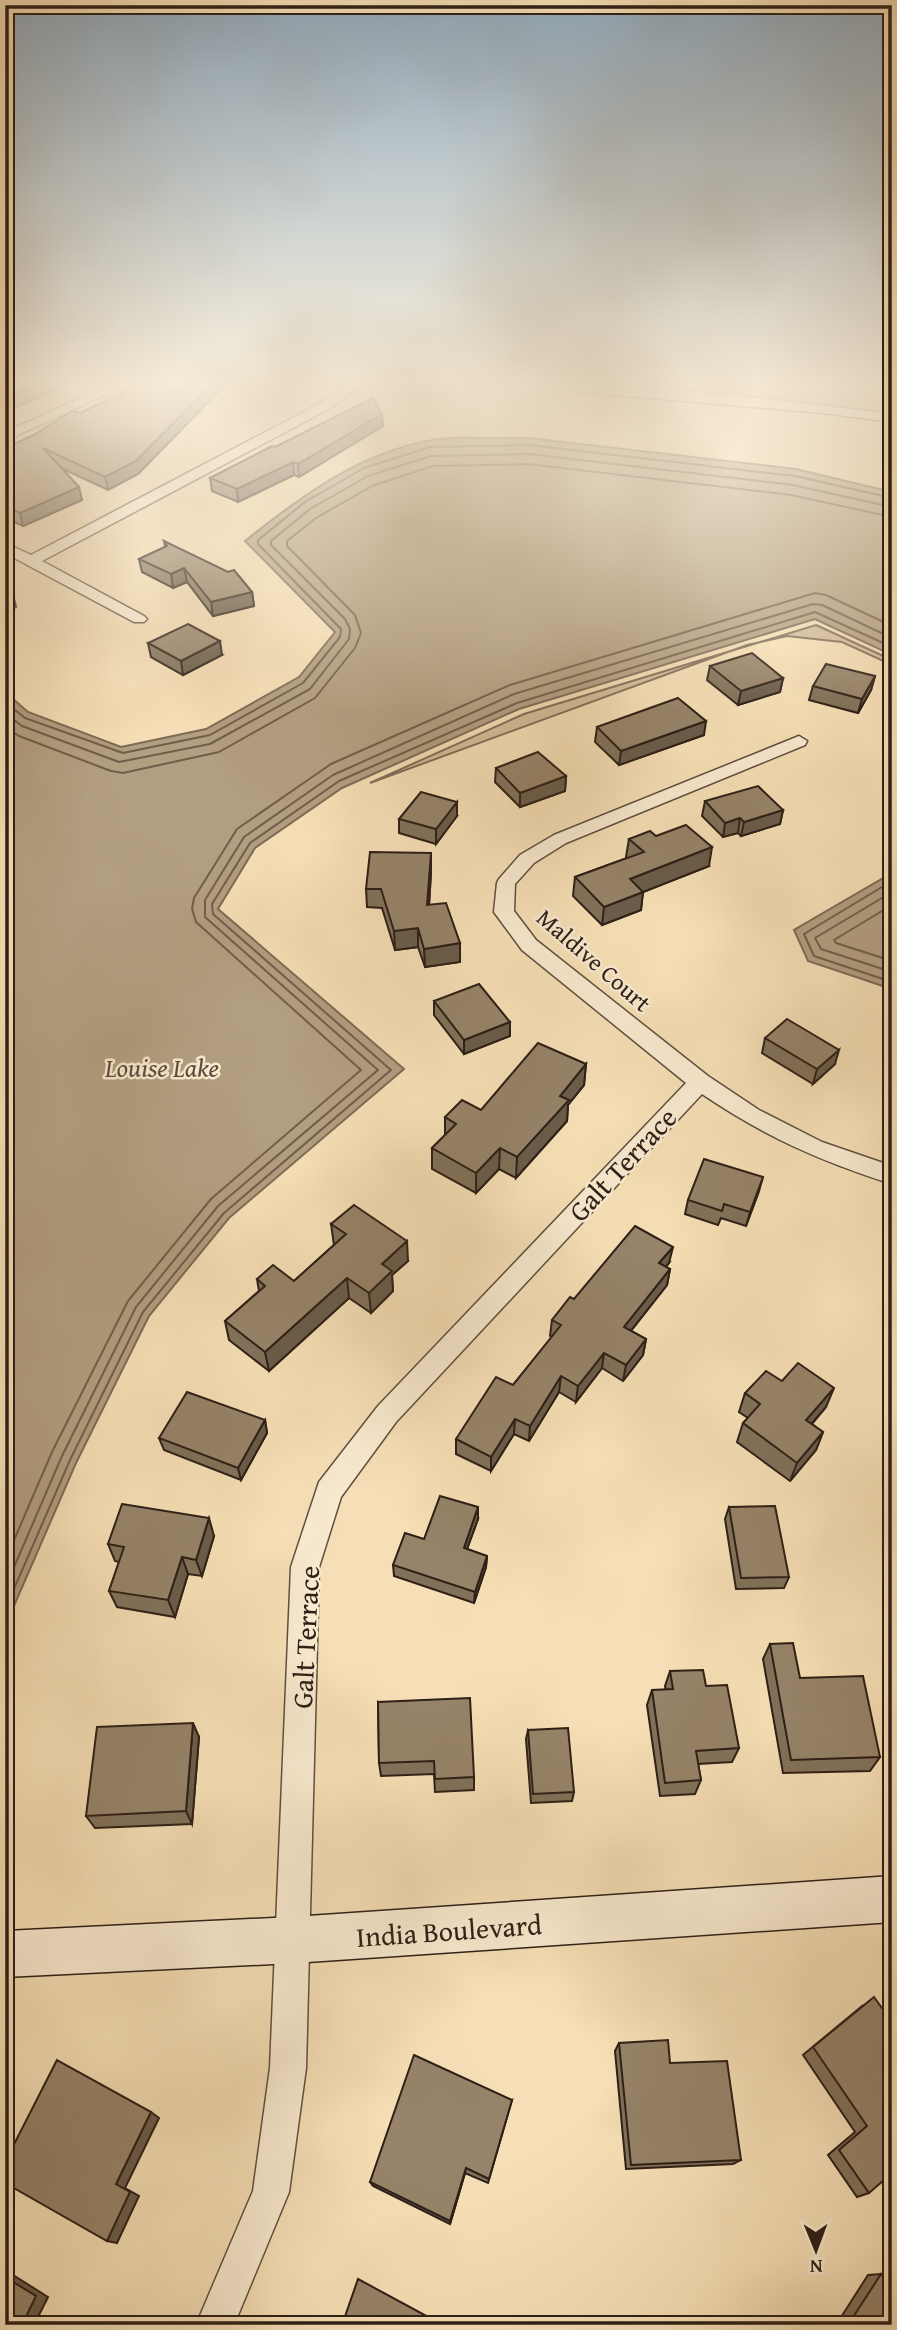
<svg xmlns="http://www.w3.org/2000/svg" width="897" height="2330" font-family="'Gentium Book Plus',serif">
	<rect width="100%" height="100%" fill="#f6dfb6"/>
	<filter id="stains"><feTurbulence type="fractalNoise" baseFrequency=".00286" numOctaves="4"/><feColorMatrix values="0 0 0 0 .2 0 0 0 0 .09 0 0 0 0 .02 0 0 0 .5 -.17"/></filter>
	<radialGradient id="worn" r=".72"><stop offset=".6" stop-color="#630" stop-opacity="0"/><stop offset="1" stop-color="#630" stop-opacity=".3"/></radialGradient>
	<g fill="#d4be9b" stroke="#806e58" stroke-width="2">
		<polygon points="602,384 892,384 892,408 888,414"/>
		<polygon points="816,625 892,660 892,665 842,642 787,636 747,645 370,783 524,714"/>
	</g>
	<g fill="#b29e80" stroke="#7d6b56" stroke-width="2">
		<path d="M529 438 796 469 892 492V655L815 619 519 709 342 788 255 848 218 909 404 1069 229 1218 149 1316 76 1463 14 1606 5 1608V692L28 712 121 747 206 729 299 677 335 632 245 541C300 497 356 455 427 441 455 435 499 439 529 438Z"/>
		<polygon points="892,873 892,989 808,961 794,930"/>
	</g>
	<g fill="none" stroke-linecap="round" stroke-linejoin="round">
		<g stroke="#705e4b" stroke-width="2">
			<polyline points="5,702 25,718 123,753 210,735 303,683 340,637 341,629 258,544 258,540 305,502 364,468 430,447 529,445 795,476 892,498"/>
			<polyline points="5,713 22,726 119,762 210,744 310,689 349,639 350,629 345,619 271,545 271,541 310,509 368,476 431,456 529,454 793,485 892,507"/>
			<polyline points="5,727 19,736 111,771 123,773 219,752 315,698 355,648 361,633 355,615 287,546 287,541 316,518 372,486 433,466 528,464 791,495 892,517"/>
			<polyline points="892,881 804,934 814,956 892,982"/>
			<polyline points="892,892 815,938 821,949 892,972"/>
			<polyline points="892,905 834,940 836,943 892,961"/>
			<polyline points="5,1561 52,1452 128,1301 211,1199 361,1070 196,922 192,909 194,898 237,829 331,764 510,685 815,593 826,595 892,626"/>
			<polyline points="5,1588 62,1456 136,1307 218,1206 378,1070 205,917 205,900 244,837 333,775 514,694 813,604 822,605 892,638"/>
			<polyline points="5,1601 10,1598 70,1460 143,1312 224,1213 391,1070 213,914 212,904 250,843 339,781 517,703 815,612 892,647"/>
		</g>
		<defs>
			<g id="street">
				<polygon points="112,384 129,384 5,441 5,432"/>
				<polygon points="349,384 364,384 327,410 42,561 144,616 147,619 144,622 134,622 5,553 5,543 31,555 319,404"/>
				<path d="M527 384C648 384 772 399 892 414V422L823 413 533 388Z"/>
				<path d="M799 736 807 741 805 745 566 843 534 863 515 884 514 911 536 940 708 1076 759 1110 822 1142 892 1166V1184C820 1161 764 1136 702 1094L396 1422 341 1497 319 1567 306 2068 289 2192 234 2325H196L253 2191 270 2068 291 1567 319 1482 378 1406 686 1083 522 950 494 912 497 883 499 879 520 855 554 835Z"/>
			</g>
			<polygon id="secondary" points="892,1876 892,1922 293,1963 5,1977 5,1931 293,1917"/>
		</defs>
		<use href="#street" stroke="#5f4f3e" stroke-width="3"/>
		<use href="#secondary" stroke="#2d1f16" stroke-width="3"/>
		<use href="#street" fill="#f9ead0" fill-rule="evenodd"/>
		<use href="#secondary" fill="#f9ead0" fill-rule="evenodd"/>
	</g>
	<g fill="#81715a" stroke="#2d1f16" stroke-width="2">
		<polygon points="140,384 226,384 138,474 108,490 63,469 82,500 23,526 5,518 5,448 32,436"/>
		<polygon points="383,426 299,477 294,475 238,502 212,491 210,478 275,447"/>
		<polygon points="164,541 252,592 254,606 213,616 187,582 173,588 142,572 139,559 165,547"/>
		<polygon points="148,643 222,655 183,675 151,657"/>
		<polygon points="710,666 783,678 780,692 738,705 707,680"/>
		<polygon points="875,676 871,690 858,713 809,700 813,686"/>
		<polygon points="597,727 704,735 619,765 595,742"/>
		<polygon points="496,768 566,776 565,791 520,807 495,782"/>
		<polygon points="705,801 783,810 780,824 741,836 738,833 723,837 702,816"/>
		<polygon points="457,816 436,844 399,833 399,819"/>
		<polygon points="656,836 709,866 643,892 641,910 602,925 573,896 575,877 627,858 626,857 629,839"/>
		<polygon points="431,872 429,905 460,943 460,962 425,967 418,947 395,950 382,908 367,907 366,889"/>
		<polygon points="434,1001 510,1022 510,1036 464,1054 434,1015"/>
		<polygon points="765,1038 835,1064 813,1084 762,1053"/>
		<polygon points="586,1064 584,1085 568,1105 567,1121 516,1178 499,1169 476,1193 432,1169 432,1148 445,1135 445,1117 481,1110"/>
		<polygon points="759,1191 746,1226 721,1218 718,1225 685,1214 688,1200"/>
		<polygon points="331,1224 408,1261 392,1275 393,1291 371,1313 349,1298 269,1371 229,1340 225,1321 259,1291 257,1279 294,1281 334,1245"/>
		<polygon points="669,1263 666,1267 670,1269 667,1285 631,1331 646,1339 643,1355 623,1381 602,1368 576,1402 559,1392 529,1441 514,1434 491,1471 456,1454 456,1439 513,1385 552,1337 550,1336 552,1320 574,1299"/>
		<polygon points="782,1381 826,1407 812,1424 823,1432 816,1450 790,1481 737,1442 743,1423 748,1418 739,1412 745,1393"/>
		<polygon points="265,1420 267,1433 241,1480 164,1450 159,1438"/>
		<polygon points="729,1507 789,1577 784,1588 736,1589 725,1519"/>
		<polygon points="478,1519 467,1549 487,1556 486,1567 474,1603 394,1576 393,1565 424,1539"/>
		<polygon points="214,1536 202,1576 188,1574 175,1617 117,1607 109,1591 119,1562 115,1561 108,1544"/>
		<polygon points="770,1644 800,1678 880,1757 870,1771 783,1773 763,1659"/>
		<polygon points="670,1671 706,1686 739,1748 732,1762 698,1764 701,1780 695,1794 660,1796 647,1705 652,1690 666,1690 665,1686"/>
		<polygon points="378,1702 474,1777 474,1790 435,1792 434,1774 381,1776 379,1763"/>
		<polygon points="528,1730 574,1792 572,1801 531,1803 526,1739"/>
		<polygon points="199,1737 192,1824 95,1828 86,1816"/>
		<polygon points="862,2006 869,2193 857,2197 828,2155 855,2132 803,2055"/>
		<polygon points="619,2043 670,2063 741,2160 733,2164 626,2169 615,2051"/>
		<polygon points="512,2100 488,2183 465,2173 450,2224 373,2186 370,2182"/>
		<polygon points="881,2274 892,2325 836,2325 868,2275"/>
	</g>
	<g fill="#695c4a" stroke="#2d1f16" stroke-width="2">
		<polygon points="39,384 70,384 5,412 5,398"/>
		<polygon points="212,384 226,384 138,474 108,490 105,477"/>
		<polygon points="382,414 383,426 299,477 298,464"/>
		<polygon points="293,462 294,475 238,502 237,489"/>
		<polygon points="79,487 82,500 23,526 20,513"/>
		<polygon points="184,568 187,582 173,588 171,574"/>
		<polygon points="7,579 11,593 5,596 5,580"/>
		<polygon points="252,592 254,606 213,616 211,602"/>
		<polygon points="13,594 16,607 5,613 5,597"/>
		<polygon points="220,641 222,655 183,675 181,661"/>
		<polygon points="875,676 871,690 858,713 862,699"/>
		<polygon points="783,678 780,692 738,705 741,691"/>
		<polygon points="706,721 704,735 619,765 621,751"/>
		<polygon points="566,776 565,791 520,807 520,793"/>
		<polygon points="457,802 457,816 436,844 436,829"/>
		<polygon points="783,810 780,824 741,836 744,822"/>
		<polygon points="740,818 738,833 723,837 725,823"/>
		<polygon points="712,847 709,866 628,898 630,879"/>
		<polygon points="431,853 431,872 428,924 427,905"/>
		<polygon points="643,892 641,910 602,925 604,907"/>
		<polygon points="418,928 418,947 395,950 394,931"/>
		<polygon points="460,943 460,962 425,967 424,949"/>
		<polygon points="510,1022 510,1036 464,1054 464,1040"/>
		<polygon points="839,1050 835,1064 813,1084 817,1069"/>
		<polygon points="586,1064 584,1085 568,1105 567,1121 516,1178 517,1157 560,1096"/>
		<polygon points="500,1148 499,1169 476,1193 476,1173"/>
		<polygon points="763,1177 759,1191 746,1226 750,1212"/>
		<polygon points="407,1241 408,1261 392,1275 393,1291 371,1313 369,1293 382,1264"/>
		<polygon points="673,1247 669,1263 656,1279 659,1263"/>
		<polygon points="670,1269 667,1285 621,1343 624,1327"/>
		<polygon points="347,1278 349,1298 269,1371 265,1352"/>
		<polygon points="646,1339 643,1355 623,1381 626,1365"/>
		<polygon points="604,1353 602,1368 576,1402 578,1386"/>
		<polygon points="561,1376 559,1392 529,1441 530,1426"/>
		<polygon points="834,1388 826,1407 799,1438 806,1420"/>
		<polygon points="515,1419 514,1434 491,1471 491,1457"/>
		<polygon points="265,1420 267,1433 241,1480 238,1468"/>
		<polygon points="823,1432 816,1450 790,1481 797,1463"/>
		<polygon points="478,1507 478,1519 463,1560 464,1548"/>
		<polygon points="209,1518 214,1536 202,1576 196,1560"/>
		<polygon points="487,1556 486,1567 474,1603 475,1592"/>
		<polygon points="182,1557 188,1574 175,1617 168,1600"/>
		<polygon points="193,1723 199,1737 192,1824 186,1811"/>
		<polygon points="151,2112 159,2118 125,2188 139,2196 117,2243 107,2241 116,2184"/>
		<polygon points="466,2168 465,2173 450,2224 450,2221"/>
		<polygon points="5,2270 48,2297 34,2325 22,2325 5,2277"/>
	</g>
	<g fill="#968369" stroke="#2d1f16" stroke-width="2">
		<polygon points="5,384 39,384 5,398"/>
		<polygon points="140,384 212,384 136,461 105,477 43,448 79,487 20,513 5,506 5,448 32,436 72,411 81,413"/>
		<polygon points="373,398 382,414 298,464 293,462 237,489 210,478 272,446 275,447"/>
		<polygon points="164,541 228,572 234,570 252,592 211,602 184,568 171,574 139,559 167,546"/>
		<polygon points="5,590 13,594 5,597"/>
		<polygon points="188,624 220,641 181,661 148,643"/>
		<polygon points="752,653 783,678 741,691 710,666"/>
		<polygon points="826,664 875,676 862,699 813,686"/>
		<polygon points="678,698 706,721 621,751 597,727"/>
		<polygon points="538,752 566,776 520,793 496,768"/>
		<polygon points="758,786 783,810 744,822 740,818 725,823 705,801"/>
		<polygon points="421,792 457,802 436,829 399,819"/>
		<polygon points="686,825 712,847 630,879 643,892 604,907 575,877 644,852 629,839 650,831 656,836"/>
		<polygon points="370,852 431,853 427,905 446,903 460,943 424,949 418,928 394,931 381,889 366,889"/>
		<polygon points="479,984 510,1022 464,1040 434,1001"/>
		<polygon points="787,1019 839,1050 817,1069 765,1038"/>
		<polygon points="538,1043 586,1064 560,1096 569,1100 517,1157 500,1148 476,1173 432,1148 456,1124 445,1117 462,1100 481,1110"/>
		<polygon points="704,1159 763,1177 750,1212 724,1204 722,1211 688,1200"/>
		<polygon points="354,1205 407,1241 382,1264 392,1271 369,1293 347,1278 265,1352 225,1321 265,1286 257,1279 273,1265 294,1281 346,1234 331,1224"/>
		<polygon points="635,1226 673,1247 659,1263 670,1269 624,1327 646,1339 626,1365 604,1353 578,1386 561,1376 530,1426 515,1419 491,1457 456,1439 496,1377 513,1385 561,1325 552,1320 570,1297 574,1299"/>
		<polygon points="798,1363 834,1388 806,1420 823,1432 797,1463 743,1423 760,1404 745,1393 766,1371 782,1381"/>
		<polygon points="187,1392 265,1420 238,1468 159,1438"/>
		<polygon points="440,1496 478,1507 464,1548 487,1556 475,1592 393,1565 405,1533 424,1539"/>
		<polygon points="122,1504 209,1518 196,1560 182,1557 168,1600 109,1591 124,1547 108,1544"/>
		<polygon points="775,1506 789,1577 741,1578 729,1507"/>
		<polygon points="793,1643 800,1678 863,1676 880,1757 791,1760 770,1644"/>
		<polygon points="703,1670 706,1686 727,1685 739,1748 696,1751 701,1780 665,1783 652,1690 673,1689 670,1671"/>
		<polygon points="470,1698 474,1777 435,1779 434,1761 379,1763 378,1702"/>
		<polygon points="193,1723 186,1811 86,1816 97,1727"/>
		<polygon points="568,1728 574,1792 533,1794 528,1730"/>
		<polygon points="874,1997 892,2022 892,2173 869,2193 839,2150 867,2126 813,2047"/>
		<polygon points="668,2040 670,2063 727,2061 741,2160 631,2165 619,2043"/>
		<polygon points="414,2055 512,2100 489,2179 466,2168 450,2221 370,2182"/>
		<polygon points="57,2060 151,2112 116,2184 130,2192 107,2241 5,2183 5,2162"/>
		<polygon points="881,2274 892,2286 892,2325 848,2325"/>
		<polygon points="5,2277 36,2296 22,2325 5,2325"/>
		<polygon points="358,2279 443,2325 342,2325"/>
	</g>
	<linearGradient id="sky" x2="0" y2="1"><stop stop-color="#92abbe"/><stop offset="0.54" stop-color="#fbf1de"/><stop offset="1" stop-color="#fbf1de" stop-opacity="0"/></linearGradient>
	<rect width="897" height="711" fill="url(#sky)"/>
	<g text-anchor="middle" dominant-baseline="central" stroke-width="5" stroke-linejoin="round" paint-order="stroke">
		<g font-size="24" fill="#2d1f16" stroke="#f9ead0">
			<text transform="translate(594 960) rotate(41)">Maldive Court</text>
		</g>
		<g font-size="26" font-style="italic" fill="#5c4b3b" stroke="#f9ead0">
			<text x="162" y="1067">Louise Lake</text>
		</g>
		<g font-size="28" fill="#2d1f16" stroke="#f9ead0">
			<text transform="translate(622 1164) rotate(-47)">Galt Terrace</text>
			<text transform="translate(305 1637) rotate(-87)">Galt Terrace</text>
			<text transform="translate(449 1930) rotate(-4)">India Boulevard</text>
		</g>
	</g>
	<rect width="897" height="2330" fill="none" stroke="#f6dfb6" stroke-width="28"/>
	<rect x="7" y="7" width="883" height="2316" fill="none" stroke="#2d1f16" stroke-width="3.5"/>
	<rect x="14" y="14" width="869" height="2302" fill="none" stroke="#2d1f16" stroke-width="2"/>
	<g transform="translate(816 2250) rotate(179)" stroke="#f9ead0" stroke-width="5" paint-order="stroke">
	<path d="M0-5L12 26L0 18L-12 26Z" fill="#2d1f16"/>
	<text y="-10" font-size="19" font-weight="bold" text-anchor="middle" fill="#2d1f16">N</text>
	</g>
	<rect width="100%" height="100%" filter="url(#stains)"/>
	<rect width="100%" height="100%" fill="url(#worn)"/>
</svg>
